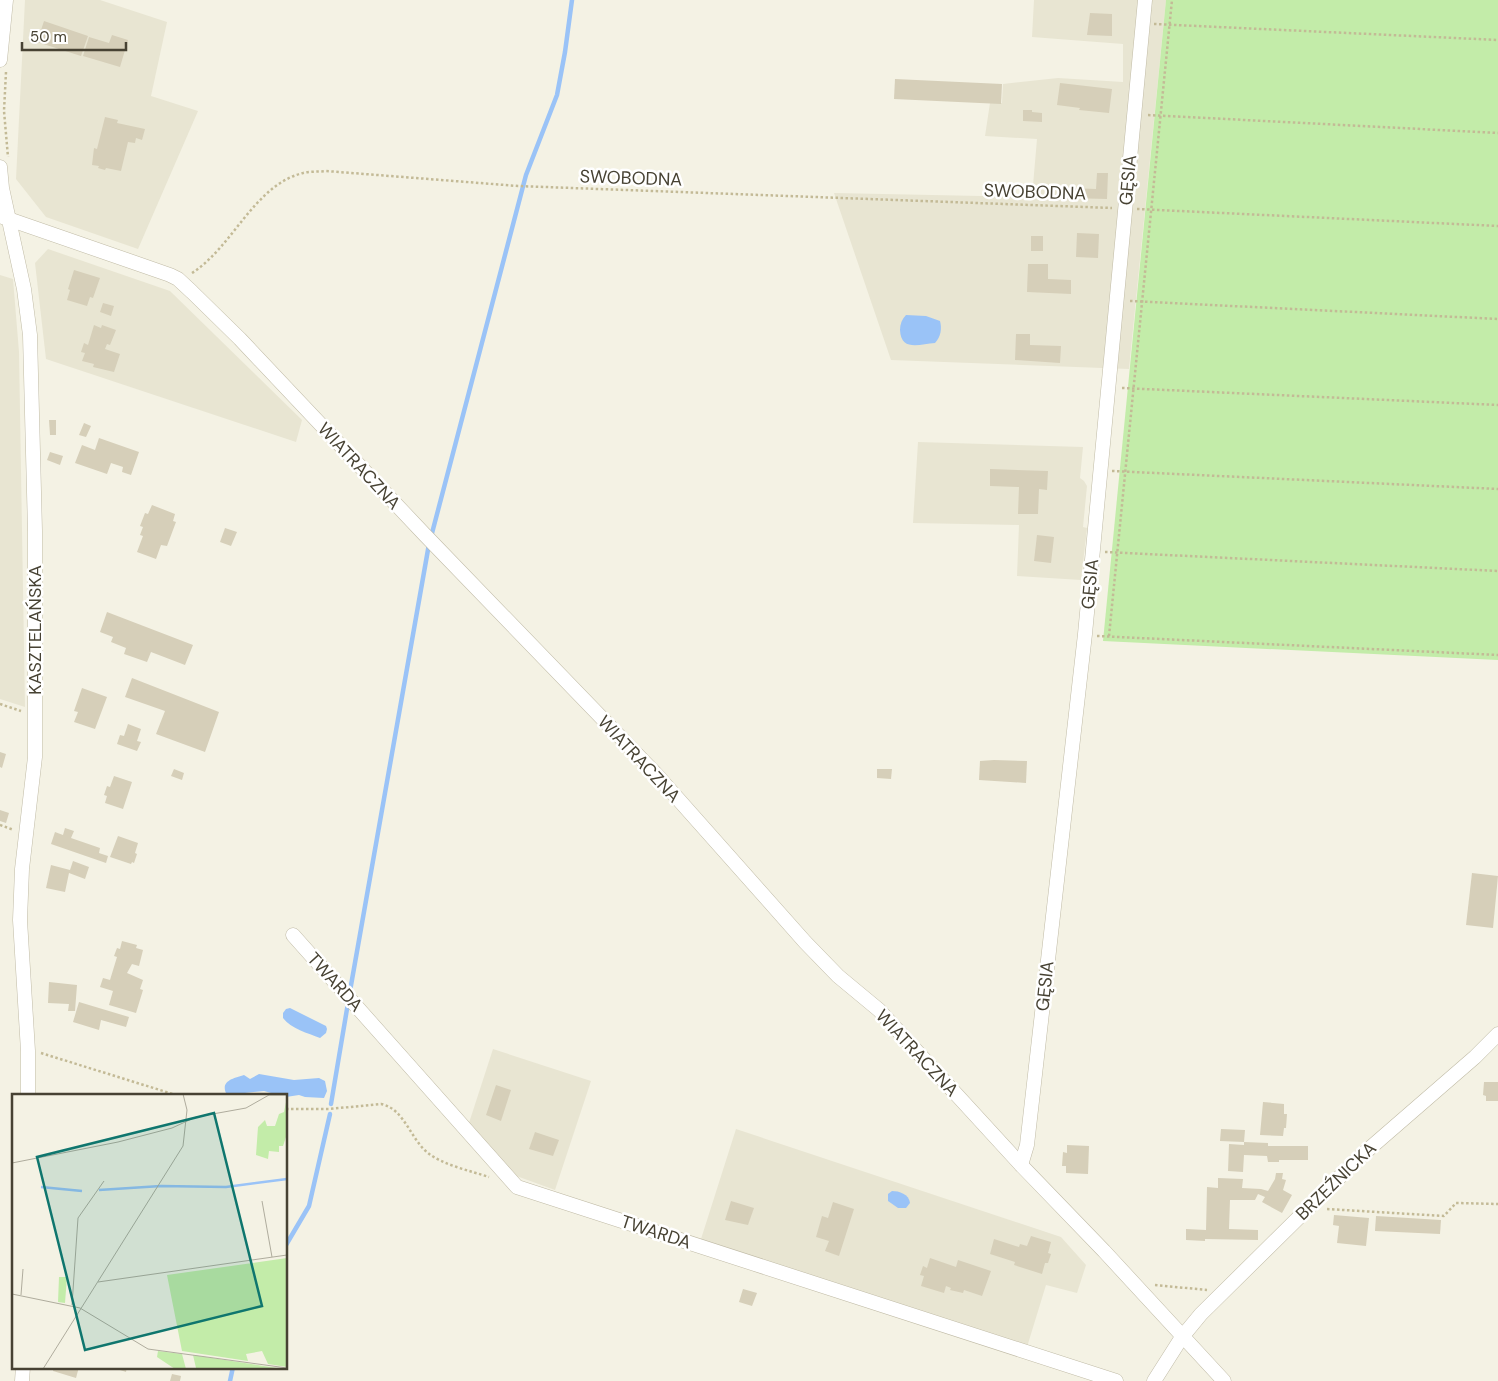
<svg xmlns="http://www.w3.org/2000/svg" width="1498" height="1381" font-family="'DM Sans',sans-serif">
	<rect width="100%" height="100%" fill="#f4f2e4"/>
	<g fill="#e8e5d2">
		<polygon points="25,0 100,0 167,22 151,96 198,111 138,249 46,217 16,179"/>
		<polygon points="1034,0 1166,0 1129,369 891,360 834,193 1032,197 1037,139 985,136 990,103 1002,103 1003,84 1058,78 1123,82 1123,44 1032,37"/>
		<polygon points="48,249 170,291 302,420 296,442 46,359 35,263"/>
		<polygon points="0,275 13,279 19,352 25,707 0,699"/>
		<polygon points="918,442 1083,447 1080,478 1084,481 1087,486 1083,527 1087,528 1081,580 1017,576 1019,525 913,523"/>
		<polygon points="493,1049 591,1081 555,1190 511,1174 468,1126"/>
		<polygon points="736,1129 1061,1237 1086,1265 1077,1293 1046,1285 1027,1347 701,1239"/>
	</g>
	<polygon fill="#c3eca9" points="1166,0 1498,0 1498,660 1103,641"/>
	<g fill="#9ac3f7">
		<path d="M906 315 926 316 940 321C942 328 941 337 935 343 920 344 901 352 900 330 900 324 902 319 906 315Z"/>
		<path d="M290 1008 326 1026 327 1029 326 1033 320 1038C308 1033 291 1029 283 1018V1013L286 1009Z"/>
		<path d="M259 1074 294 1080 319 1078 325 1081 327 1091 324 1098 305 1097 299 1095 286 1097V1095H278L264 1091 227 1095C219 1081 234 1078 244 1075L250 1079Z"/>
		<path d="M892 1191C899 1191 909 1194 910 1203L906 1208H898L888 1201V1194Z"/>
	</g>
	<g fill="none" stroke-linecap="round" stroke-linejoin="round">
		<g stroke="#9ac3f7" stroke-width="4.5">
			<polyline points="431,537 526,175 557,95 565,52 572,0"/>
			<polyline points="350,991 429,544"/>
			<polyline points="331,1104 348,1003"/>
			<polyline points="286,1245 309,1206 330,1114"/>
			<polyline points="230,1381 233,1367"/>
		</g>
	</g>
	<g fill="#d6cfb9">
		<polygon points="1090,13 1112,14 1112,36 1087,35"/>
		<polygon points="44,21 88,36 81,56 37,42"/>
		<polygon points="112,35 128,40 120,67 83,56 89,37 109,43"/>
		<polygon points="895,79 1002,84 1001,104 894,99"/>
		<polygon points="1060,83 1112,89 1109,113 1079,110 1080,108 1057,105"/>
		<polygon points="1023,110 1032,110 1032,112 1042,113 1042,122 1023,121"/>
		<polygon points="105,117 118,120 117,123 145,129 142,140 136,138 135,143 128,142 121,171 106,168 105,170 98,168 99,166 92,165 94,148 97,149"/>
		<polygon points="1097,173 1108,173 1107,199 1069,198 1070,188 1096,189"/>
		<polygon points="1077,233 1099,234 1098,258 1076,257"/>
		<rect x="1031" y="236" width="12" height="15"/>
		<polygon points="1028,264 1048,264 1048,279 1071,280 1071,294 1027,292"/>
		<polygon points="74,270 100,278 93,298 90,297 87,306 67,300 70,290 68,289"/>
		<polygon points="103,303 114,306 111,316 100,312"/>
		<polygon points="94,325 101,328 102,325 116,330 110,345 107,344 105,349 120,354 114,372 93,367 94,364 82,361 85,353 81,352 84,343 88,345"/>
		<polygon points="1016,334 1030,334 1030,345 1061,346 1060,363 1015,360"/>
		<polygon points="49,420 56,420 56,435 50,435"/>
		<polygon points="84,423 91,426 86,437 79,435"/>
		<polygon points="99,438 139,452 131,475 122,472 123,467 111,463 107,474 75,463 82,445 95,450"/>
		<polygon points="50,452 63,456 60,465 47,460"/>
		<polygon points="990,469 1048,471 1047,490 1039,489 1038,514 1018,514 1019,487 990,486"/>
		<polygon points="152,505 175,514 173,521 176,522 167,546 161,545 156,559 137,552 143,536 140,535 143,527 140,526 145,513 148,514"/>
		<polygon points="225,528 237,532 231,546 220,542"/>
		<polygon points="1037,535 1054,537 1051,563 1034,561"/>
		<polygon points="107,612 193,645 185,665 151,652 147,662 124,654 126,648 111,642 113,637 100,632"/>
		<polygon points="132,678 219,712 205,752 156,734 165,711 125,697"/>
		<polygon points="82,688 107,697 95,729 74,722 78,712 74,711"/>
		<polygon points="128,724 141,729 137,741 141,742 137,751 117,744 120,735 124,736"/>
		<polygon points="0,752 6,754 2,768 0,767"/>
		<polygon points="994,760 1027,761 1026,783 979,780 980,761"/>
		<polygon points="174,769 184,773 182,780 171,776"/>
		<polygon points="877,769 892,769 891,779 877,778"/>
		<polygon points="114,776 132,782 123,809 105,803 107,796 104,795 107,786 110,787"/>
		<polygon points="0,810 9,813 6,823 0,821"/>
		<polygon points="65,828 74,831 71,838 100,848 99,853 108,856 106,863 51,844 55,832 63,835"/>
		<polygon points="118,836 138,843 135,853 137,854 134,863 132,862 131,864 110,857"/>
		<polygon points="73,861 89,867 85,879 69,873 65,892 46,888 51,865 70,870"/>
		<polygon points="1472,873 1498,876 1493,928 1466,925"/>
		<polygon points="122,941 137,945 136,948 143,950 139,966 132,964 127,973 143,980 140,989 143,990 136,1013 109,1005 113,991 100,987 103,978 110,980 117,957 114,956 117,948 120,949"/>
		<polygon points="49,982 77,985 75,1011 68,1011 69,1004 48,1003"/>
		<polygon points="79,1002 129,1017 126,1027 101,1020 99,1030 73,1022"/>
		<polygon points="1484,1082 1498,1082 1498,1101 1486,1101 1486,1096 1483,1095"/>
		<polygon points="496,1085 511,1090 501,1121 486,1115"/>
		<polygon points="1263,1102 1284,1104 1284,1114 1287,1114 1286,1128 1284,1128 1283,1136 1260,1135"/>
		<polygon points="1221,1129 1245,1130 1244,1142 1220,1141"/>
		<polygon points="535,1132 559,1140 553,1156 529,1149"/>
		<polygon points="1244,1142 1268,1143 1268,1146 1308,1146 1308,1160 1279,1160 1279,1162 1268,1162 1267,1156 1244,1155 1243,1172 1228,1171 1229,1144 1244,1145"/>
		<polygon points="1067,1145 1089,1146 1088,1174 1066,1173 1066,1166 1062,1166 1063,1152 1067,1153"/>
		<polygon points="1276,1173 1283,1173 1282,1179 1286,1180 1283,1190 1292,1195 1282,1213 1262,1202 1265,1197 1258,1194 1255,1200 1230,1200 1229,1229 1258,1230 1258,1240 1205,1239 1205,1241 1186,1240 1186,1229 1206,1230 1207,1187 1218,1188 1218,1178 1243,1179 1242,1188 1261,1189 1268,1191 1275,1179"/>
		<polygon points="731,1201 754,1208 748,1225 725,1220"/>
		<polygon points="833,1202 854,1209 839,1256 825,1251 829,1241 816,1237 822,1216 828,1218"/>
		<polygon points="1334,1215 1369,1218 1366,1246 1337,1243 1339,1226 1333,1225"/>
		<polygon points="1376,1216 1441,1220 1440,1234 1375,1231"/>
		<polygon points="1031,1236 1051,1242 1048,1253 1051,1254 1048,1263 1045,1263 1042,1274 1014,1265 1015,1262 990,1254 994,1239 1019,1247 1020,1244 1027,1246"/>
		<polygon points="930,1258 956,1267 958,1260 991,1271 982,1296 964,1290 963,1293 950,1290 951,1288 946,1286 944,1293 921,1286 924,1276 920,1275 923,1266 927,1268"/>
		<polygon points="743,1289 757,1293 752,1306 739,1302"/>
		<polygon points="54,1367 79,1367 76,1378 53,1371"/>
		<polygon points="111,1367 127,1367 126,1372"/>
		<polygon points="172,1374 181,1376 180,1381 170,1381"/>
	</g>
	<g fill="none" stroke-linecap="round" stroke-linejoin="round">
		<defs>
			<g id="minor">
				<polyline points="0,60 6,0"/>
				<polyline points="0,167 2,188 24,289 30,335 35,531 35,757 22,869 20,920 28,1051 28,1095"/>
				<polyline points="0,216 170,275 178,279 192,292 240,339 425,535 655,773 805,942 838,976 879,1010 1021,1165 1104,1251 1224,1381"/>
				<polyline points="293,935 517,1187 1116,1381"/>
				<polyline points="1021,1165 1027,1145 1085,634 1145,0"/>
				<polyline points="22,1381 23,1367"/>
				<polyline points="1154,1381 1182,1337 1201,1314 1362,1155 1475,1057 1498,1034"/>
			</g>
		</defs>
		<use href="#minor" stroke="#c0bba6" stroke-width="15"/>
		<g stroke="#c3ba96" stroke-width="2.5" stroke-dasharray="2.5 2.5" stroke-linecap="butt">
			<polyline points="1154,24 1498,40"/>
			<polyline points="6,72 4,111 8,157"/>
			<polyline points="1148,115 1498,133"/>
			<polyline points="1137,209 1498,226"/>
			<path d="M192 273C233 247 254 185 303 173 310 171 318 172 326 171L518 186 1112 208"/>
			<polyline points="1130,301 1498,319"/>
			<polyline points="1122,388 1498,405"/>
			<polyline points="1112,471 1498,489"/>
			<polyline points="1105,552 1498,571"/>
			<polyline points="1097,636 1498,655"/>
			<polyline points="1109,636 1172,0"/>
			<polyline points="0,704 21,711"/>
			<polyline points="0,825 14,830"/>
			<polyline points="41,1053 176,1095"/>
			<path d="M286 1109H329L381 1104C405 1109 410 1139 428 1153 443 1165 471 1171 489 1177"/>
			<polyline points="1327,1209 1444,1216 1456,1203 1498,1204"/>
			<polyline points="1155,1285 1207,1290"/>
		</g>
		<use href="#minor" stroke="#fff" stroke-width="14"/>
	</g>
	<g text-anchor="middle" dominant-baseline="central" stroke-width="5" stroke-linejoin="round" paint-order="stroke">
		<g font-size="18" fill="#474233" stroke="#fff">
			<text transform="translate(631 178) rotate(2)">SWOBODNA</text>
			<text transform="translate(1128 180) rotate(-85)">GĘSIA</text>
			<text transform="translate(1035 192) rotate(2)">SWOBODNA</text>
			<text transform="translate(359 466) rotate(47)">WIATRACZNA</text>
			<text transform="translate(1090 584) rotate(-85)">GĘSIA</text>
			<text transform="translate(35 630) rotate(-90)">KASZTELAŃSKA</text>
			<text transform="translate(639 759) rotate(47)">WIATRACZNA</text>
			<text transform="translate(335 982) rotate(48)">TWARDA</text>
			<text transform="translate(1045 986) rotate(-84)">GĘSIA</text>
			<text transform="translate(917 1053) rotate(47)">WIATRACZNA</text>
			<text transform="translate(1336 1181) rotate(-44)">BRZEŹNICKA</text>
			<text transform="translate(656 1232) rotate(18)">TWARDA</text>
		</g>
	</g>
	<g transform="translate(12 1094)">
		<rect width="275" height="275" fill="#f4f2e4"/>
		<path d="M275 3V40L271 52H267V58L257 57 256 65 244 61 246 33 253 26 255 32H263L267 20 272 18ZM275 164V273L256 270 250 257 234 260 236 267 170 257 155 181ZM47 183H55L53 209 46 208ZM146 257 170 260 174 275H163L145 263ZM181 261 271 275H180L184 274Z" fill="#c3eca9"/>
		<path fill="none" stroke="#9ac3f7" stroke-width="2.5" d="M29 93 70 97M87 96 149 92 214 93 275 85"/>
		<path fill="none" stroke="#afac9d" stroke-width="1" d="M0 69 106 48 160 34 184 23 234 14 257 1H275M250 107 260 163M86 188 275 161M0 200 68 214 136 255 275 274M9 201 11 175M60 211 66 124 92 87M31 275 171 52 175 16 171 0"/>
		<path fill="#0f766e" fill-opacity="0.15" stroke="#0f766e" stroke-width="2.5" d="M202 19 250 212 73 256 25 63Z"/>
		<rect width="275" height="275" fill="none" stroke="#474233" stroke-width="2.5"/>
	</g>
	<path d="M22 42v8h104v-8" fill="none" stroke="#474233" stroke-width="2.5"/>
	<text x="30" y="42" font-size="15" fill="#474233" stroke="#ffffff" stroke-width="4" paint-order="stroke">50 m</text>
</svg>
